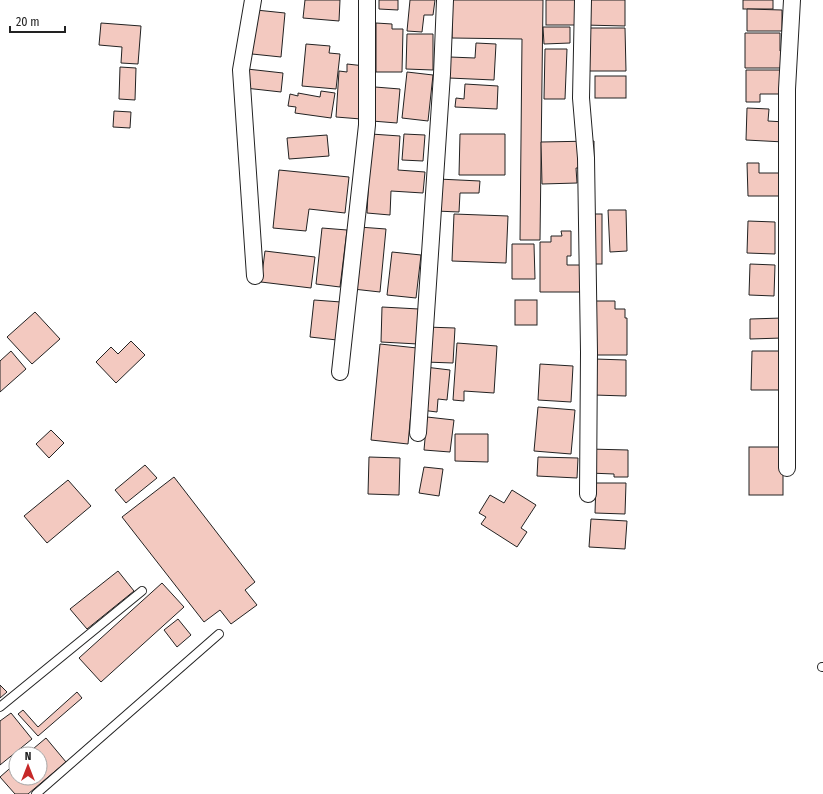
<svg xmlns="http://www.w3.org/2000/svg" width="823" height="794" font-family="'Fira Sans Condensed',sans-serif">
	<rect width="100%" height="100%" fill="#fff"/>
	<g fill="#f3c9c0" stroke="#222">
		<polygon points="305,0 340,0 339,21 303,18"/>
		<polygon points="379,0 398,0 398,10 379,9"/>
		<polygon points="410,0 435,0 433,15 424,15 422,32 407,31"/>
		<polygon points="452,0 543,0 540,240 520,240 522,39 452,38"/>
		<rect x="546" y="0" width="36" height="25"/>
		<polygon points="584,0 625,0 625,26 584,25"/>
		<rect x="743" y="0" width="30" height="9"/>
		<polygon points="747,9 782,10 782,31 747,31"/>
		<polygon points="256,10 285,13 281,57 252,54"/>
		<polygon points="101,23 141,26 138,64 121,63 122,47 99,45"/>
		<polygon points="376,23 392,24 392,29 403,29 402,72 376,72"/>
		<polygon points="543,27 570,27 570,43 544,44"/>
		<polygon points="584,28 625,28 626,71 584,71"/>
		<polygon points="745,33 780,33 780,51 784,51 784,68 745,68"/>
		<polygon points="407,34 433,34 433,70 406,69"/>
		<polygon points="476,43 496,44 494,80 449,78 450,57 475,58"/>
		<polygon points="306,44 330,46 329,53 340,54 336,89 302,86"/>
		<polygon points="545,49 567,49 565,99 544,99"/>
		<polygon points="347,64 365,66 361,119 336,117 339,71 347,72"/>
		<polygon points="120,67 136,68 135,100 119,99"/>
		<polygon points="247,69 283,73 281,92 245,88"/>
		<polygon points="746,70 781,70 781,94 760,94 760,102 746,102"/>
		<polygon points="407,72 433,75 428,121 402,118"/>
		<rect x="595" y="76" width="31" height="22"/>
		<polygon points="465,84 498,86 497,109 455,107 456,98 464,99"/>
		<polygon points="375,87 400,89 397,123 372,121"/>
		<polygon points="321,91 335,93 331,118 295,113 296,107 288,106 290,94 298,96 298,93 320,97"/>
		<polygon points="747,108 769,109 768,121 785,122 784,142 746,140"/>
		<polygon points="114,111 131,112 130,128 113,127"/>
		<polygon points="371,134 400,136 398,170 425,172 423,193 391,191 390,215 367,213"/>
		<polygon points="404,134 425,135 423,161 402,160"/>
		<polygon points="460,134 505,134 505,175 459,175"/>
		<polygon points="327,135 329,156 289,159 287,138"/>
		<polygon points="594,141 594,168 576,168 577,183 542,184 541,142"/>
		<polygon points="747,163 759,163 759,173 783,173 784,196 748,196"/>
		<polygon points="279,170 349,177 345,213 309,209 306,231 273,228"/>
		<polygon points="438,179 480,181 479,193 460,193 459,212 436,211"/>
		<polygon points="608,210 626,210 627,251 610,252"/>
		<polygon points="454,214 508,216 506,263 452,261"/>
		<rect x="580" y="214" width="22" height="50"/>
		<polygon points="748,221 775,222 775,254 747,253"/>
		<polygon points="359,227 386,229 380,292 353,289"/>
		<polygon points="322,228 347,230 340,287 316,284"/>
		<polygon points="561,231 571,231 571,256 567,256 567,265 582,265 582,292 540,292 540,242 551,242 551,236 562,236"/>
		<polygon points="512,244 534,244 535,279 512,279"/>
		<polygon points="265,251 315,257 311,288 261,282"/>
		<polygon points="392,252 421,255 416,298 387,295"/>
		<polygon points="750,264 775,265 774,296 749,295"/>
		<polygon points="314,300 341,302 337,340 310,337"/>
		<rect x="515" y="300" width="22" height="25"/>
		<polygon points="595,301 615,301 615,309 625,309 625,318 627,318 627,355 589,355"/>
		<polygon points="382,307 419,309 418,344 381,342"/>
		<polygon points="35,312 60,339 32,364 7,337"/>
		<polygon points="782,318 782,338 750,339 750,319"/>
		<polygon points="426,327 455,328 453,363 425,362"/>
		<polygon points="131,341 145,355 116,383 96,362 111,347 118,354"/>
		<polygon points="457,343 497,346 494,393 464,391 464,401 453,400"/>
		<polygon points="380,344 417,348 408,444 371,440"/>
		<polygon points="11,351 26,369 0,392 0,361"/>
		<polygon points="752,351 781,351 780,390 751,390"/>
		<polygon points="595,359 626,360 626,396 594,395"/>
		<polygon points="540,364 573,366 571,402 538,400"/>
		<polygon points="425,367 450,370 447,400 438,399 437,412 421,410"/>
		<polygon points="538,407 575,410 571,454 534,451"/>
		<polygon points="427,417 454,420 450,452 424,450"/>
		<polygon points="51,430 64,443 49,458 36,444"/>
		<polygon points="455,434 488,434 488,462 455,461"/>
		<rect x="749" y="447" width="34" height="48"/>
		<polygon points="589,449 628,450 628,477 614,477 614,474 589,473"/>
		<polygon points="369,457 400,458 399,495 368,494"/>
		<polygon points="538,457 578,458 577,478 537,476"/>
		<polygon points="145,465 157,478 126,503 115,490"/>
		<polygon points="424,467 443,469 439,496 419,493"/>
		<polygon points="174,477 255,582 245,590 257,605 231,624 220,610 204,622 122,517"/>
		<polygon points="68,480 91,506 47,543 24,516"/>
		<polygon points="596,483 626,483 625,514 595,513"/>
		<polygon points="512,490 536,505 521,528 527,532 517,547 481,524 486,517 479,513 490,495 504,503"/>
		<polygon points="591,519 627,521 625,549 589,547"/>
		<polygon points="118,571 134,591 87,629 70,609"/>
		<polygon points="162,583 184,607 101,682 79,658"/>
		<polygon points="178,619 191,635 177,647 164,630"/>
		<polygon points="0,685 7,692 0,698"/>
		<polygon points="77,692 82,698 38,736 18,714 23,710 38,727"/>
		<polygon points="11,713 32,739 0,765 0,721"/>
		<polygon points="46,738 66,762 28,794 15,794 0,777 16,763 16,778 40,778 40,754 27,754"/>
	</g>
	<g fill="none" stroke-linecap="round" stroke-linejoin="round">
		<defs>
			<g id="service">
				<polyline points="822,667 823,667"/>
				<polyline points="0,707 142,591"/>
				<polyline points="36,794 219,634"/>
			</g>
			<g id="minor">
				<polyline points="253,0 241,70 255,276"/>
				<polyline points="583,0 581,98 586,158 589,352 588,494"/>
				<polyline points="340,372 367,125 367,0"/>
				<polyline points="418,433 442,74 445,0"/>
				<polyline points="787,468 787,89 792,0"/>
			</g>
		</defs>
		<use href="#service" stroke="#222" stroke-width="10"/>
		<use href="#minor" stroke="#222" stroke-width="18"/>
		<use href="#service" stroke="#fff" stroke-width="8"/>
		<use href="#minor" stroke="#fff" stroke-width="16"/>
	</g>
	<g transform="translate(28 766)"><circle r="19" fill="#ffffff" stroke="#a7a7a7"/>
	<path d="M0-3L7 15L0 10L-7 15Z" fill="#c62828"/>
	<text y="-6" font-size="11" font-weight="bold" text-anchor="middle" fill="#222222">N</text>
	</g>
	<path d="M10 26v6h55v-6" fill="none" stroke="#222222" stroke-width="2"/>
	<text x="16" y="26" font-size="12" fill="#222222" stroke="#ffffff" stroke-width="3" paint-order="stroke">20 m</text>
</svg>
